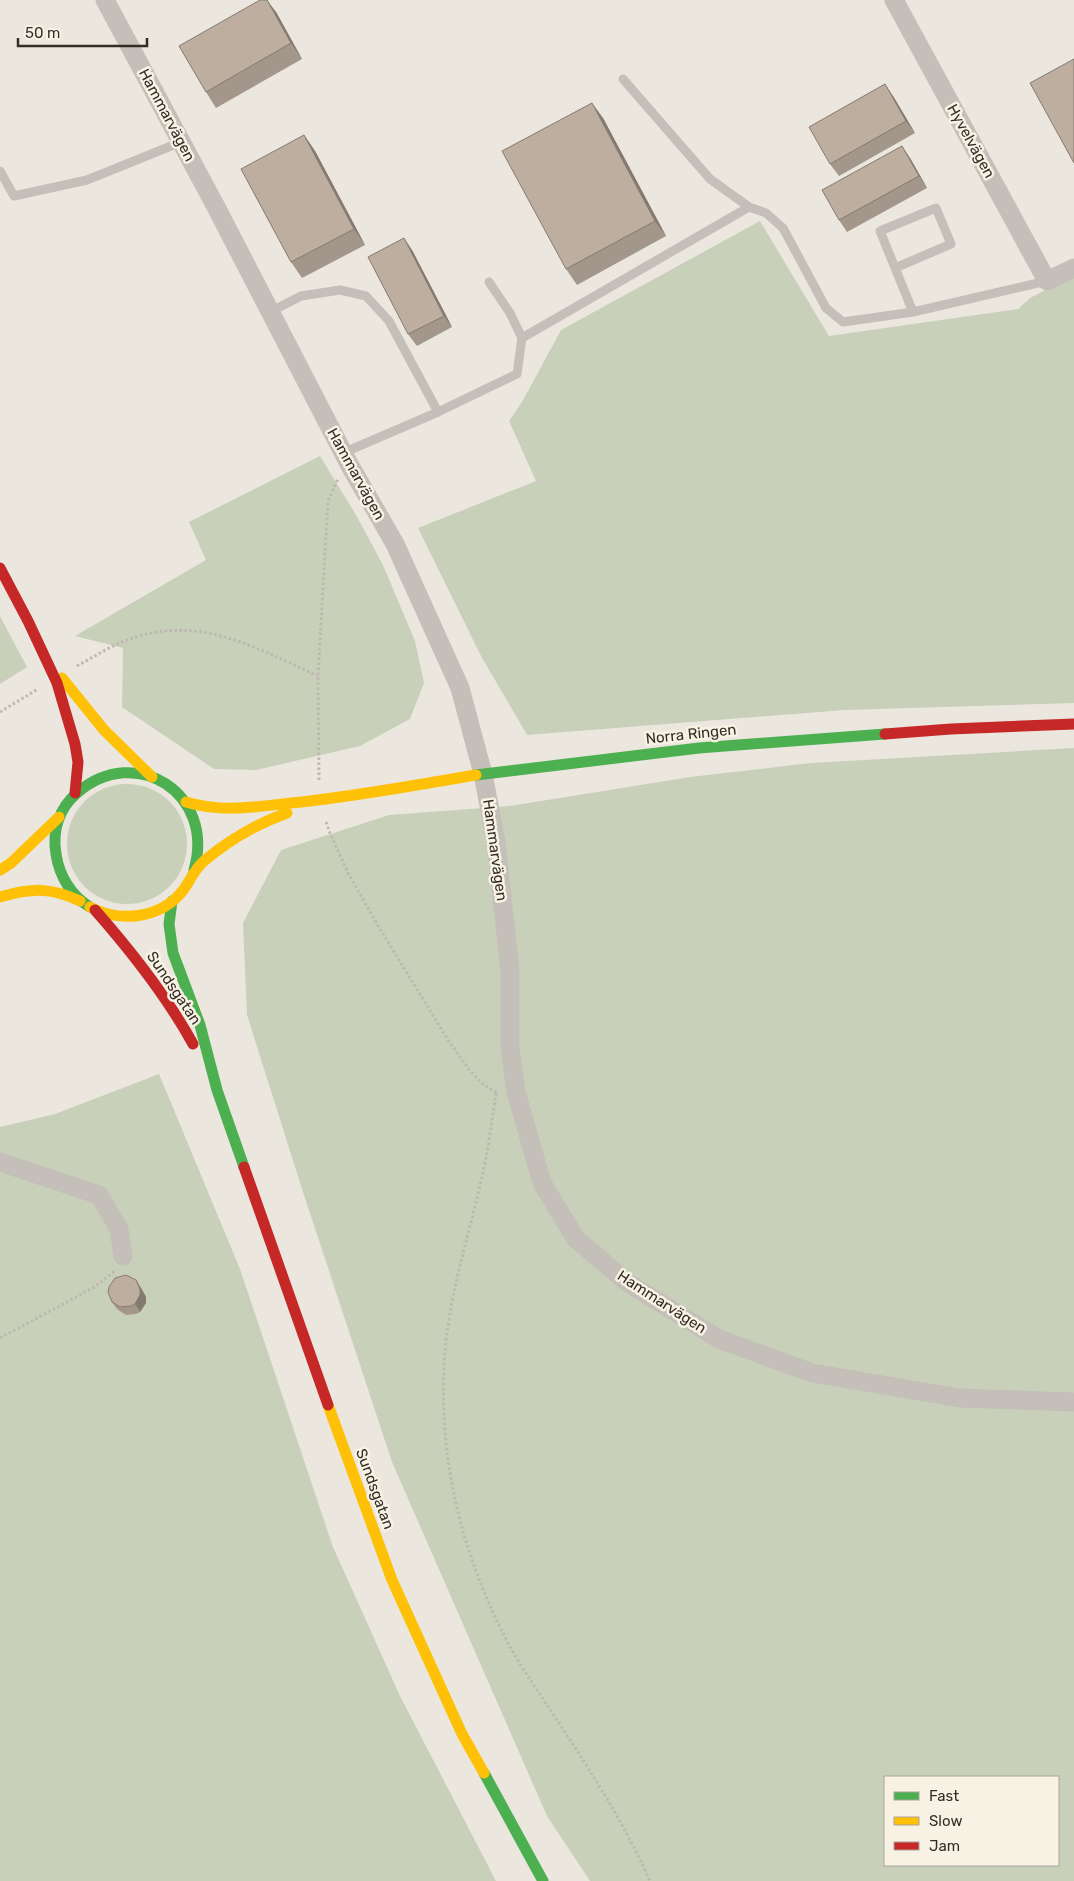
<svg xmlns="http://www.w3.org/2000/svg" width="1074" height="1881" font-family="Rubik,sans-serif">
	<rect width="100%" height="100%" fill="#ebe7de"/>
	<g fill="#c9d0b9" fill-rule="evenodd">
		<polygon points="760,221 829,336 1018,309 1030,298 1074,275 1074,703 845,710 527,735 481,656 418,528 536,481 509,421 522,402 561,330"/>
		<polygon points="320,456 356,515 383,565 415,641 424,683 410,719 360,746 256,770 214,769 122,707 123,648 75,636 206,560 189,522"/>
		<polygon points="0,616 27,667 0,684"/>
		<path d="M1074 748V1881H590L547 1816 392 1462 302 1189 247 1015 243 923 281 850 389 815 510 806 690 777 811 763ZM885 1777H1058V1865H885Z"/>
		<circle cx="127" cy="844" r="60"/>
		<polygon points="159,1074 240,1269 333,1547 400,1696 496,1881 0,1881 0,1127 55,1114"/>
	</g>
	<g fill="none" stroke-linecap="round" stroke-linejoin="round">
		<g stroke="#bdb8b0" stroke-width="3" stroke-dasharray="2.5 2.5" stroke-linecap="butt">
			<path d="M77 666C97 655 117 642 139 636 205 617 260 650 318 676"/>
			<polyline points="0,712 38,689"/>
			<polyline points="319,780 318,676 328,501 338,479"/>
			<polyline points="326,822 330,833 348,873 377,924 448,1040 471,1072 483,1084 497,1093"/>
			<path d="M496 1093C492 1119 489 1146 483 1172 473 1220 458 1265 450 1313 431 1425 454 1540 507 1641 521 1668 540 1694 557 1720 591 1772 625 1824 650 1881"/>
			<polyline points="0,1338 93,1288 116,1270"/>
		</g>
		<g stroke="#c4bfb8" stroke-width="9">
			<polyline points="623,79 710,179 749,207"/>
			<polyline points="0,171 14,196 87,180 181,142"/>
			<polyline points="895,268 951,244 936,208 880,231 913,312"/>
			<polyline points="489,282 510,313 522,338"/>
			<polyline points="270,312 301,296 340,290 366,296 389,321 438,412"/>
			<polyline points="343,453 438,412 517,374 522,338 749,207 766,213 783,228 826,308 843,322 913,312 1047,281"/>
		</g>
		<g stroke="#c4bfb8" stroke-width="19">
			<polyline points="105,0 215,205 349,464 395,544 460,688 483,774 496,842 510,971 510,1048 516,1092 542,1183 576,1239 628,1283 719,1339 812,1373 960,1398 1074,1402"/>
			<polyline points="894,0 1047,281 1074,268"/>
			<polyline points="0,1162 99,1195 119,1229 123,1256"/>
		</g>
		<g stroke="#4caf50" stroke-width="11">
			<polyline points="476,775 699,748 885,734"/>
			<polyline points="172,901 169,924 173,953 200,1025 217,1090 244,1167"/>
			<path d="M90 907C71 896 59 875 56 854 52 831 59 808 77 793 136 742 216 794 194 870"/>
			<polyline points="484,1773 543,1881"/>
		</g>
		<g stroke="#ffc107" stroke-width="11">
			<polyline points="62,678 104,730 152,777"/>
			<path d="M186 802C223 813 254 807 291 803 353 797 415 785 476 775"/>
			<polyline points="0,870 11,863 59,817"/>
			<path d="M0 897C32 888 50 887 80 901"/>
			<path d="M90 907C120 923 162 919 184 889 191 879 194 870 204 861 229 840 256 824 287 813"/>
			<polyline points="328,1405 392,1580 462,1734 484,1773"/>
		</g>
		<g stroke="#c62828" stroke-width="11">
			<polyline points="0,568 28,621 57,683 75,744 78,762 75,793"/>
			<polyline points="885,734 951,729 1074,724"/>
			<path d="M95 910C132 952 166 995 193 1044"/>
			<polyline points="244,1167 328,1405"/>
		</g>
	</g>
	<g fill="#a3968a">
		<polygon points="276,12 302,59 216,108 206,92"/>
		<polygon points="893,96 915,133 839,176 830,164"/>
		<polygon points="603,118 666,236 577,285 566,269"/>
		<polygon points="304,135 315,151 365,245 302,278 291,262"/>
		<polygon points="910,158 927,188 847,232 839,220"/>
		<polygon points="412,250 452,327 417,346 408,334"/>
		<polygon points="141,1288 146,1297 146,1303 140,1312 136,1314 126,1315 117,1309 112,1302"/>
	</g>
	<g fill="#857a70">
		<polygon points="267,0 276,12 302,59 291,43"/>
		<polygon points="885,84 893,96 915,133 906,121"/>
		<polygon points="592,103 603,118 666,236 655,221"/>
		<polygon points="304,135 315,151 365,245 354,229"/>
		<polygon points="902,146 910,158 927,188 919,176"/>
		<polygon points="404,238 412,250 452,327 444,316"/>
		<polygon points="136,1280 141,1288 146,1297 146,1303 140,1312 135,1304"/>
	</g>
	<g fill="#beaea0" stroke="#857a70">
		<polygon points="260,0 267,0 291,43 206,92 179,46"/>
		<polygon points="1074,59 1074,163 1030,83"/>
		<polygon points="885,84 906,121 830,164 809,127"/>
		<polygon points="592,103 655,221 566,269 502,151"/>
		<polygon points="304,135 354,229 291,262 241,169"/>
		<polygon points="902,146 919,176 839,220 822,190"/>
		<polygon points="404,238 444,316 408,334 368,257"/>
		<polygon points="126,1275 136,1280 140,1289 140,1295 135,1304 131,1306 120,1307 112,1302 108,1292 109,1287 115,1278"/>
	</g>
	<g text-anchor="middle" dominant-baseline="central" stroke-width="5" stroke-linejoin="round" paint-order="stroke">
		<g font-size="15" fill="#342d27" stroke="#f8f2e5">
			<text transform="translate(167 115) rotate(62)">Hammarvägen</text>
			<text transform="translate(971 141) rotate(61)">Hyvelvägen</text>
			<text transform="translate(356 474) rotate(61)">Hammarvägen</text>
			<text transform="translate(691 734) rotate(-6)">Norra Ringen</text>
			<text transform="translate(495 850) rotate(82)">Hammarvägen</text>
			<text transform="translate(174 988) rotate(56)">Sundsgatan</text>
			<text transform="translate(662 1302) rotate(33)">Hammarvägen</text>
			<text transform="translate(375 1489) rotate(70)">Sundsgatan</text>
		</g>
	</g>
	<rect x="884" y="1776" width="175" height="90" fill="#f8f2e5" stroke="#aaa399"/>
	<rect x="894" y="1792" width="25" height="8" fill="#4caf50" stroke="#aaa399"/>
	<text x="929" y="1801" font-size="15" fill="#342d27">Fast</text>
	<rect x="894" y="1817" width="25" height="8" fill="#ffc107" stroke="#aaa399"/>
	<text x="929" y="1826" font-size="15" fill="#342d27">Slow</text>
	<rect x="894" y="1842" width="25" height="8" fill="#c62828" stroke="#aaa399"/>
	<text x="929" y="1851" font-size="15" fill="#342d27">Jam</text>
	<path d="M18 38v8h129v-8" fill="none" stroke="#342d27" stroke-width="2.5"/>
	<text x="25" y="38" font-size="15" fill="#342d27" stroke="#f8f2e5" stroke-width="4" paint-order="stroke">50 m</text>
</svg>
